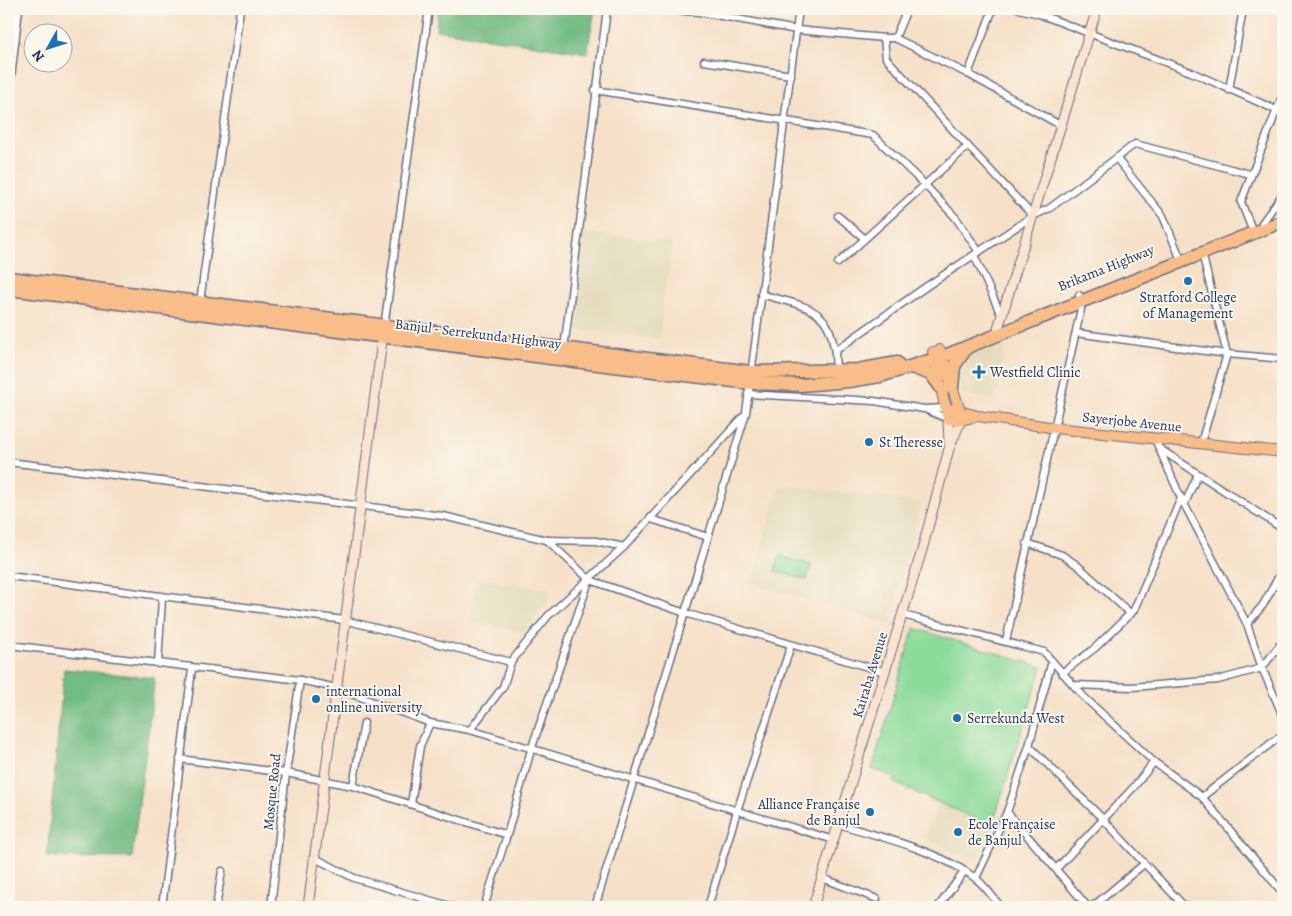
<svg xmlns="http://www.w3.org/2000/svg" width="1292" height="916" font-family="Alegreya,serif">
	<rect width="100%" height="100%" fill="#fbf7ec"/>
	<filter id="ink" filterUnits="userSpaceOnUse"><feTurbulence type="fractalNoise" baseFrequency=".02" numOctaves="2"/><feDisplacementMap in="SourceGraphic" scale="10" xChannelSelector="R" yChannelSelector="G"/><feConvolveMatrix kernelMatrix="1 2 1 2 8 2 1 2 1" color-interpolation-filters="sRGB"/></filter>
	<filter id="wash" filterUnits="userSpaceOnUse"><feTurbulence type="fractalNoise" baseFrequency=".0096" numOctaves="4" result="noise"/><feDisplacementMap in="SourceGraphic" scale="20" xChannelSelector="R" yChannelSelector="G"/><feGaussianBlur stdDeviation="1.12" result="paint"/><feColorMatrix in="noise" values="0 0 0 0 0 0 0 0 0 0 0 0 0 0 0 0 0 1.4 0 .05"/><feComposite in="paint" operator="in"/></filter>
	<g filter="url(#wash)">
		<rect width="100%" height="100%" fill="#f6e0c7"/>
		<g fill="#e4dbba">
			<polygon points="581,232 672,243 659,339 569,329"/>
			<polygon points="1007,334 995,400 963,394 956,377 964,354"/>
			<polygon points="780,485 921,503 889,624 751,583"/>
			<polygon points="476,579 550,589 549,602 524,632 470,623"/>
			<polygon points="939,804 992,826 978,861 924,838"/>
		</g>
		<g fill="#8ddb9a" stroke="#54857c">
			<polygon points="780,556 811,565 807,580 775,571"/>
			<polygon points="914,628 1042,667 992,826 894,783 895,777 872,769"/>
		</g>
		<g fill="#72bb82" stroke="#467570">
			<polygon points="438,9 595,9 587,53 436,30"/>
			<polygon points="64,669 155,678 132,858 47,857"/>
		</g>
	</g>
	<g filter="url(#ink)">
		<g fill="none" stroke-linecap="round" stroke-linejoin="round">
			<defs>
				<g id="street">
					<polyline points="654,9 699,12 797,30 884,38"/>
					<polyline points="907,9 895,38 884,38 886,58 1033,216 1050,208 1135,144 1250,174"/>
					<polyline points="1019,9 1039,14 1191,72 1283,113"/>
					<polyline points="9,15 18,16"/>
					<polyline points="895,38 968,74 1060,125"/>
					<polyline points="704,61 791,75"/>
					<polyline points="968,74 993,9"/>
					<polyline points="595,90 873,135 926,186 956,218 979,252"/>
					<polyline points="1229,90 1243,9"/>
					<polyline points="9,95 19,9"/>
					<polyline points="1117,159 1163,216 1179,255"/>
					<polyline points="838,216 864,238"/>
					<polyline points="1262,223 1283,194"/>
					<polyline points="1251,227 1241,202 1283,94"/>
					<polyline points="974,255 1002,317"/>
					<polyline points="838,263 968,146"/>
					<path d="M761 294C782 301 816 304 827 325 832 333 833 344 835 352"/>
					<polyline points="200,302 240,9"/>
					<polyline points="384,327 429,9"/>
					<polyline points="1076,333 1227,354 1283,359"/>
					<polyline points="564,349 607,9"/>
					<polyline points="836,371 835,352 839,348 927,286 1033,216"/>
					<polyline points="748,394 874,401 924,409 947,408"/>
					<polyline points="927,410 948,419"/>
					<polyline points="1154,437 1181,498 1247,624"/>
					<polyline points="1201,443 1227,354 1202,253"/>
					<polyline points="1160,449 1283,529"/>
					<polyline points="9,462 443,516 547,540 590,580 685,613 885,672"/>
					<polyline points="1185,503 1198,474"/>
					<polyline points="651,519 708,537"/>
					<polyline points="547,540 596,541 624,547"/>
					<polyline points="1027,543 1062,555 1077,565 1131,614"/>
					<polyline points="1283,569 1263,605 1247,624 1262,668 1283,716"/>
					<polyline points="9,576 344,620 511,662 548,616 624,547 744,416"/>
					<polyline points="903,615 1044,652 1085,698 1154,762 1202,797 1283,893"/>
					<polyline points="1006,641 1081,309 1079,295"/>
					<polyline points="9,645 300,680 336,688 430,723 470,730 834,840"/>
					<polyline points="158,664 162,598"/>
					<polyline points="1062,673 1095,648 1134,610 1181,498"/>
					<polyline points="1074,685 1132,687 1218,680 1262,668 1283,641"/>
					<polyline points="470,730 503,687 511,662"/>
					<polyline points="1029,746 1103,819 1185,907"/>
					<polyline points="180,759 286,773 353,786 507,835"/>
					<polyline points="353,786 364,723"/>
					<polyline points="1202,797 1283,734"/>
					<polyline points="411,804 420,746 430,723"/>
					<polyline points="1007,812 1088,907"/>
					<path d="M838 824C879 836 941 852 975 878 985 885 993 898 1001 907"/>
					<polyline points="313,857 354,878 453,907"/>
					<polyline points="1057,868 1133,788 1154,762"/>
					<polyline points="822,878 877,899"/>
					<polyline points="976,878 1007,812 1029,746 1052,661"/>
					<polyline points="162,907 192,669"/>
					<polyline points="216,907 222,871"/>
					<polyline points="271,907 286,773 300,680"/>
					<polyline points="484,907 507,835 531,750 589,581"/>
					<polyline points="595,907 746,413 799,9"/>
					<polyline points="708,907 737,811 791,645"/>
					<polyline points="938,907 964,872"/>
					<polyline points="1092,907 1144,864"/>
				</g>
				<g id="secondary">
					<polyline points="998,328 1097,9"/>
					<polyline points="948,419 949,444"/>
					<polyline points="308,907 383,333"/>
					<polyline points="813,907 922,550 949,449 961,420"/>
				</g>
				<g id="primary">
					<polyline points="940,350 961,414"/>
					<polyline points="933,352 948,419 961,420 977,416"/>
					<polyline points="947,408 978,416 1055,428 1283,452"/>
				</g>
				<g id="highway">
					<polyline points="9,278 751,372 858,370 897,363"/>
					<polyline points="9,289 590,363 750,383 801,385 849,381 880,376 942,357 1283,221"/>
					<polyline points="911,367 931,374 943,390"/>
					<polyline points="952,388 954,366 967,347"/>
				</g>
			</defs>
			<use href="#street" stroke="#686d83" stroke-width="9"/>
			<use href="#secondary" stroke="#686d83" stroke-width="11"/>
			<use href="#primary" stroke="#686d83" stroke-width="12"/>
			<use href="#highway" stroke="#686d83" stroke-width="15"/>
			<use href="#street" stroke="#fff" stroke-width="6"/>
			<use href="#secondary" stroke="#fce5d0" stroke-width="9"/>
			<use href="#primary" stroke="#f8bd89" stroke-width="10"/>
			<use href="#highway" stroke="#f8bd89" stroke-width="12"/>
		</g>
	</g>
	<g fill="#1f6fb2" stroke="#fbf7ec" stroke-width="2">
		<circle cx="1188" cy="281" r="5"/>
		<path d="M976.5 364.5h5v5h5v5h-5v5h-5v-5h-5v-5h5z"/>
		<circle cx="869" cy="442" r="5"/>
		<circle cx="316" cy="699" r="5"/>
		<circle cx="957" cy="718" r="5"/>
		<circle cx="870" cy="812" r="5"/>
		<circle cx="958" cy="832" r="5"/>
	</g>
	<g text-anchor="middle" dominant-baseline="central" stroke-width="4" stroke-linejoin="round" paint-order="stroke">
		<g font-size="14" fill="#1b2f5e" stroke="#fbf7ec">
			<text transform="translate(1106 268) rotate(-22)">Brikama Highway</text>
			<text transform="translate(478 334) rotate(7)">Banjul - Serrekunda Highway</text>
			<text transform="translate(1132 422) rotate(6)">Sayerjobe Avenue</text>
			<text transform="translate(870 675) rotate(-73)">Kairaba Avenue</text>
			<text transform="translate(272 792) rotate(-84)">Mosque Road</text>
		</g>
		<g font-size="14" fill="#1b2f5e" stroke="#fbf7ec" text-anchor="start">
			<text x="1188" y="297" text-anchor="middle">Stratford College<tspan x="1188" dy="16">of Management</tspan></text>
			<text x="990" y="372">Westfield Clinic</text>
			<text x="879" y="442">St Theresse</text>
			<text x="326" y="691">international<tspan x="326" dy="16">online university</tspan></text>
			<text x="967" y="718">Serrekunda West</text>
			<text x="860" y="804" text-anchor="end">Alliance Française<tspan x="860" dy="16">de Banjul</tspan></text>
			<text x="968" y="824">Ecole Française<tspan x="968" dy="16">de Banjul</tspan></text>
		</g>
	</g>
	<rect width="1292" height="916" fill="none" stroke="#fbf7ec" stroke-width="30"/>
	<g transform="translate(48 48) rotate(231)"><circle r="24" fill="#fbf7ec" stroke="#a1a7b3"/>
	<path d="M0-4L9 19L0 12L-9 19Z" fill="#1f6fb2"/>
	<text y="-8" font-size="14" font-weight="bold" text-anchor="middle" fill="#1b2f5e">N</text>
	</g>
</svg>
